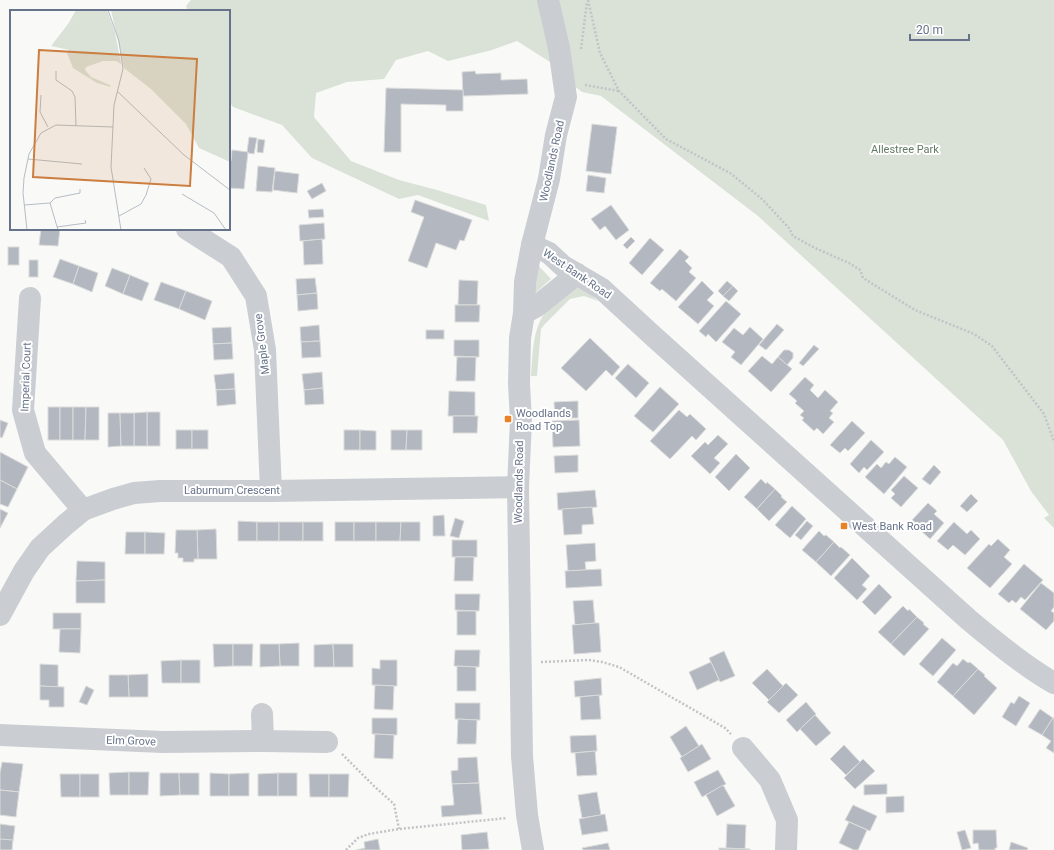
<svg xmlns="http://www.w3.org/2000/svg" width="1054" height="850" font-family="Roboto,sans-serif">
	<rect width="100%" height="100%" fill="#f9faf8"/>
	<g fill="#dae2d8">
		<polygon points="191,0 541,0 553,64 517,41 492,50 448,61 428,51 396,60 384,79 347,82 316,93 314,117 351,161 399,180 437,190 486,205 489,221 418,195 399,199 312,158 282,125 233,107 229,101 229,11 188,11 186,6"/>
		<polygon points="559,0 1054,0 1054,528 1044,518 1049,515 1031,491 1003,440 758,216 601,96 582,92 573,85"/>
		<polygon points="536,263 551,279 533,295"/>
		<path d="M576 287 585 289 598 301 584 296 570 299 545 324 541 329 537 376H531C533 354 532 328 547 310 553 302 568 294 576 287Z"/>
	</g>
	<g fill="#b2b7c0" stroke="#dbdcda">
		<polygon points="475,71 476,74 501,73 501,80 527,79 528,94 463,96 462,72"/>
		<polygon points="386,88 463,90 463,111 446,111 446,105 401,104 401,152 384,152"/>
		<polygon points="592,124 617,127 611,174 586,171"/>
		<polygon points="249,137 257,138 254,154 248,153 248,152 247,152"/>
		<polygon points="258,139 265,140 263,153 257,152"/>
		<polygon points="232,150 248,152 244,189 229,188 229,161 231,161"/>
		<polygon points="258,166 275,168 272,192 256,191"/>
		<polygon points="275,171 299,174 297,193 273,190"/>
		<polygon points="588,175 606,178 604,193 586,191"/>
		<polygon points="322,183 326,191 312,199 307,191"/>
		<polygon points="415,200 472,220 464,241 460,240 456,250 436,243 427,268 408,261 424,217 411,212"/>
		<polygon points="611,205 629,230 616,240 605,226 600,230 591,219"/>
		<polygon points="323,209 324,217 309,218 308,210"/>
		<polygon points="324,223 325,239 300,241 299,225"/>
		<polygon points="41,229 60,229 58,246 39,245"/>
		<polygon points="631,237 635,241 627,249 623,245"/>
		<polygon points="650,238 664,250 642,275 629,263"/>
		<polygon points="322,239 323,264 304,265 303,241"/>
		<rect x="8" y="247" width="11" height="18"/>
		<polygon points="680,249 689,257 685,261 692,268 689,272 696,278 676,301 662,289 660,291 650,283"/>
		<polygon points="60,259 79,266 73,284 53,277"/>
		<rect x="29" y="260" width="9" height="17"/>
		<polygon points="79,266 98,273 92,292 73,284"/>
		<polygon points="112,268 130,275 123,294 105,286"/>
		<polygon points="130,275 149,283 142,301 123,294"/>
		<polygon points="315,278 317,293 297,295 296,279"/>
		<polygon points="459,280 478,281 477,305 458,305"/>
		<polygon points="702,281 714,293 707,300 714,306 698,324 678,307"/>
		<polygon points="727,281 733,286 723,296 718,291"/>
		<polygon points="161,282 186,291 179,309 154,300"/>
		<polygon points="733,286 738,291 729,301 723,296"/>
		<polygon points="186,291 212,301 205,320 179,309"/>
		<polygon points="317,293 318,309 298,311 297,295"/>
		<polygon points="726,301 741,314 716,342 708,334 706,337 699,331"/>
		<polygon points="455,305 480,305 479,322 455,322"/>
		<polygon points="777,324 784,330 766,350 759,345"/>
		<polygon points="319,325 320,341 301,342 300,327"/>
		<polygon points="231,327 232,343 213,344 212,328"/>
		<polygon points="750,327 763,339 741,365 731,357 735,352 722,342 734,328 743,335"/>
		<rect x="426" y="330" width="18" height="9"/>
		<polygon points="590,338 620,367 612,376 606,370 586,391 561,368"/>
		<polygon points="454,340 479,340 479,357 454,356"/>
		<polygon points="320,341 321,357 302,358 301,342"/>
		<polygon points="232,343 233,359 214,360 213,344"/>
		<polygon points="814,345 819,349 803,366 799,363"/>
		<polygon points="784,350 789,350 793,353 793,358 787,365 778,357"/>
		<polygon points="762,356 772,364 778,357 792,369 771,392 748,371"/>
		<polygon points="457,357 476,357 475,381 456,381"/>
		<polygon points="628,364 649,383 636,398 615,378"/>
		<polygon points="322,372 323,388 304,390 302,374"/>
		<polygon points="234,373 235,389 216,390 214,375"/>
		<polygon points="805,377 814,385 810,390 818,398 825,390 838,402 830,411 833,413 829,418 834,422 823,434 817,428 814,431 802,420 804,418 800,415 804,411 795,403 797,401 789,394"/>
		<polygon points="660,387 679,404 653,432 634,416"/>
		<polygon points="323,388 324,404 305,405 304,390"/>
		<polygon points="235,389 236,404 217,406 216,390"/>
		<polygon points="449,391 475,392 475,416 448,416"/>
		<polygon points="578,401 578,418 555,418 554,402"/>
		<rect x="48" y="407" width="12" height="33"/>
		<rect x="60" y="407" width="13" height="33"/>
		<polygon points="73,407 86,407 85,440 73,440"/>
		<polygon points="86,407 99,407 99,440 85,440"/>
		<polygon points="679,410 687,417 690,414 706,429 696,440 692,436 670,459 650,441"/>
		<rect x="147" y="412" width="13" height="34"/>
		<polygon points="147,412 147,446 134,446 134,413"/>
		<polygon points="108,413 120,413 121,446 108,447"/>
		<polygon points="120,413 134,413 134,446 121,446"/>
		<polygon points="453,416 478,416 477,433 453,433"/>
		<polygon points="0,420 8,423 2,438 0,437"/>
		<polygon points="579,420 580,446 553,447 552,421"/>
		<polygon points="852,421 865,433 848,451 845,448 840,453 830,445"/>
		<rect x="176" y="430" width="16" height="19"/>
		<rect x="192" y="430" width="16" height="19"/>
		<rect x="344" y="430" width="16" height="20"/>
		<polygon points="360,430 376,431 376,450 360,450"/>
		<polygon points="391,430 407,430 406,450 391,450"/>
		<polygon points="407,430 422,430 422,450 406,450"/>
		<polygon points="718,435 728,444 714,458 720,463 710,474 691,456 705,442 708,445"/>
		<polygon points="871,440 884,452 867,470 864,467 859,473 850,464"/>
		<polygon points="0,452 28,467 17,489 0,480"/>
		<polygon points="736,454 750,468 729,491 715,477"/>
		<polygon points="578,455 578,472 555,473 554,456"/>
		<polygon points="895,457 907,467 884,494 865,477 877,464 881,468 886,462 889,464"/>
		<polygon points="934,465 941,472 930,485 922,479"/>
		<polygon points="904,476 918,488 901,507 891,498 895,494 891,490"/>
		<polygon points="761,479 766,484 767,482 775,489 757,509 744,497"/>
		<polygon points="0,480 17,489 8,507 0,504"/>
		<polygon points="775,489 782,496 781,497 787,502 769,521 757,509"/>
		<polygon points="595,490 597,507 558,510 557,493"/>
		<polygon points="971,494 978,501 967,512 960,506"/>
		<polygon points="928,503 937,511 934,514 944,523 930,539 918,528 919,526 912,520"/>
		<polygon points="792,506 806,519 790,538 775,525"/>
		<polygon points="592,507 594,524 582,525 582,534 564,535 562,509"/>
		<polygon points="0,509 8,513 0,528"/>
		<polygon points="444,515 445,536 433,536 433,516"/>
		<polygon points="455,518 464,521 459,538 450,536"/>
		<polygon points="238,521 257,522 257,541 238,541"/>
		<polygon points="807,521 813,526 801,540 795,535"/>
		<rect x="257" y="522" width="22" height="19"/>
		<rect x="279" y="522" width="24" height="19"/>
		<rect x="303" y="522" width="20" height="19"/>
		<rect x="335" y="522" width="19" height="19"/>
		<rect x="354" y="522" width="22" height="19"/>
		<polygon points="376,522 401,522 400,541 376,541"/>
		<polygon points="401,522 420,522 420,541 400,541"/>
		<polygon points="954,522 967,534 971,530 980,539 965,555 953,545 948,550 937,541"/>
		<polygon points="216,529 217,559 198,559 197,530"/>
		<polygon points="176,530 197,530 198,559 194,559 194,562 183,562 183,558 178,558 178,553 175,553"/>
		<polygon points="819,531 824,536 826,535 834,542 816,562 802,550"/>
		<polygon points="126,532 145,532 145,554 125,554"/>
		<polygon points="145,532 165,533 164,554 145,554"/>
		<polygon points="998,539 1010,550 1004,557 1012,564 990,588 967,568 989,544 991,546"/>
		<rect x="452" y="540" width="25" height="17"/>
		<polygon points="834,542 840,548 841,547 850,555 831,576 816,562"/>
		<polygon points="595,543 596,561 585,562 586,570 568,571 566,545"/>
		<polygon points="455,557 474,557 473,581 454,581"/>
		<polygon points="852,558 870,576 862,585 867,589 857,600 834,578"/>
		<polygon points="77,561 105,562 105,580 76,581"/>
		<polygon points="1024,564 1043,580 1025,600 1021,597 1016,603 1012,600 1009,603 998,594"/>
		<polygon points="601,569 602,586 566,588 565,571"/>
		<polygon points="105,580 105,603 76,603 76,581"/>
		<polygon points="1041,583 1054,593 1054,607 1051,611 1054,613 1054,621 1046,630 1020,609"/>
		<polygon points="879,584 892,597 875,615 862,602"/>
		<polygon points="455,594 480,594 479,611 455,610"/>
		<polygon points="593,600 595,623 575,625 573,601"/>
		<polygon points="903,606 908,611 909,609 917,617 891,644 878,632"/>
		<rect x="457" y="611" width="19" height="24"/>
		<rect x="53" y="613" width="28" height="16"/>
		<polygon points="917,617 924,623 923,624 929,629 904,656 891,644"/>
		<polygon points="595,623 599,623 601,652 574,654 572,625"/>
		<polygon points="60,629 81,629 80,653 59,652"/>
		<polygon points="942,638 956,650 933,676 919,664"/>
		<polygon points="299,643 299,666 280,666 279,644"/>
		<polygon points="213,644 233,644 233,666 214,667"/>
		<polygon points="233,644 253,644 252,666 233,666"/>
		<polygon points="260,644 279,644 280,666 260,667"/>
		<polygon points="333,644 334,667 314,667 314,645"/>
		<polygon points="333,644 353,644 353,667 334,667"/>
		<polygon points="455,650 480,650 479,667 454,666"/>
		<polygon points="724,651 735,676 720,682 709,658"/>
		<polygon points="963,659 968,663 970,662 978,669 953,696 937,682 953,663 957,666"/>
		<polygon points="181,660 181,683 162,683 161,661"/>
		<rect x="181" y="660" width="19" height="23"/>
		<polygon points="380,660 397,660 397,686 372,685 372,668 380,669"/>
		<polygon points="711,662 719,680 697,690 689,672"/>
		<polygon points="40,664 58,665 58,687 40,686"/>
		<polygon points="457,666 476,667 476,691 457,691"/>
		<polygon points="767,669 783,686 769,700 752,683"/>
		<polygon points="978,669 985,675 984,676 997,688 974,715 953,696"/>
		<polygon points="148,674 148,697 129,697 128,675"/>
		<polygon points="109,675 128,675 129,697 109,697"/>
		<polygon points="601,678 602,695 575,697 574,681"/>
		<polygon points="786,683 798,695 779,713 767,702"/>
		<polygon points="375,685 394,686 393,710 374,709"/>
		<polygon points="40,686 64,687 64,707 49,707 49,700 40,700"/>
		<polygon points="86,686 94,690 87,705 79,702"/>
		<polygon points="599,695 601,719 581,720 580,697"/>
		<polygon points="1019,696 1030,703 1016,726 1002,717 1011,702 1014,704"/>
		<polygon points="806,702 816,714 797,732 786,720"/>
		<polygon points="455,703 480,703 480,720 455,719"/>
		<polygon points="1040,709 1053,718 1042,735 1028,727"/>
		<polygon points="815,715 831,733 816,746 800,729"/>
		<polygon points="372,718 397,718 397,735 372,734"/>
		<polygon points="1053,718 1054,718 1054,753 1046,748 1051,741 1042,735"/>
		<polygon points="458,719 477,720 476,744 457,744"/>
		<polygon points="686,726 699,746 682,757 670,737"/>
		<polygon points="375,734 394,735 393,759 374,758"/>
		<polygon points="596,735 597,751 571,753 570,736"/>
		<polygon points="702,744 711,759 688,772 680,758"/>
		<polygon points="844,745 860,762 846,775 830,759"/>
		<polygon points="595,751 597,775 577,776 575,753"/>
		<polygon points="477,757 479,783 452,784 451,771 458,770 458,758"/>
		<polygon points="863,759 875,771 855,789 844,778"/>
		<polygon points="2,762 23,764 19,792 0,790 0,773"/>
		<polygon points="718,770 726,784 702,797 694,782"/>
		<polygon points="129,772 129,795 110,795 109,773"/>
		<polygon points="129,772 149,772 148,795 129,795"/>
		<polygon points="160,773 179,773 180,795 160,796"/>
		<polygon points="179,773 199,773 199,795 180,795"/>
		<polygon points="210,773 229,774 229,796 210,796"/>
		<polygon points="249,773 249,796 229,796 229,774"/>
		<polygon points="278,773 278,796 258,796 258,774"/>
		<rect x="278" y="773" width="19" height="23"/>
		<polygon points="60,774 80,774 80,797 61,797"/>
		<rect x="80" y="774" width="19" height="23"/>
		<polygon points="309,774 329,774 329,797 310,797"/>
		<polygon points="329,774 349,774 348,797 329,797"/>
		<polygon points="479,783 482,814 442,817 441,806 454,805 452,784"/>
		<polygon points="887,784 887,794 864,795 864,785"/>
		<polygon points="723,785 735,806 717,816 706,795"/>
		<polygon points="0,790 19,792 16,817 0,815"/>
		<polygon points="597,792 601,815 582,818 578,795"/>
		<polygon points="904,796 904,812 886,813 886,797"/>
		<polygon points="853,805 877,816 870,831 845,820"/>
		<polygon points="605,814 608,831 582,835 579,819"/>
		<polygon points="849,822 867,830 858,850 854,850 839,843"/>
		<polygon points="0,824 15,826 13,841 0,840"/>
		<polygon points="727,824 746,825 745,849 726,848"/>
		<polygon points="965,830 971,848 962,850 957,832"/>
		<polygon points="973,830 996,830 997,848 995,848 995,850 979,850 978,843 973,844"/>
		<polygon points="487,832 489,849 462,850 461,835"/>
		<polygon points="0,839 13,840 12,850 0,850"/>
		<polygon points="378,839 380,850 356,850 365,848 364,842"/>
		<polygon points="1011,842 1028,848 1027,850 1009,850"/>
		<polygon points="608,843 610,850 583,850 582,848"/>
		<polygon points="719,848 750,849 750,850 719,850"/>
	</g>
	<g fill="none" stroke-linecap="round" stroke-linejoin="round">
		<g stroke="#c1c3c6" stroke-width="2.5" stroke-dasharray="2 2" stroke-linecap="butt">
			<polyline points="588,0 600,53 619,91 666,139 730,173 762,199 789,228 793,236 815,248 849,263 860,270 863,278 915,310 974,334 992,346 1044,414 1054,441"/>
			<polyline points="581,49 587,2"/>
			<polyline points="585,85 619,91"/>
			<polyline points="541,662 589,660 602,662 619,667 725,728 731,734"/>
			<polyline points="342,754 375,787 394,804 399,829"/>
			<polyline points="346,850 358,838 369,834 399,829 507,818"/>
		</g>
		<g stroke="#cacdd1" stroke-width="22">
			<polyline points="187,229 231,257 256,296 265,350 271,491"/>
			<path d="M532 245 549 253 563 266 602 289 652 335 969 620C996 642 1023 665 1054 683"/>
			<polyline points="30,298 23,410 35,453 83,510"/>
			<polyline points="524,313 537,306 577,274"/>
			<polyline points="0,615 24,571 40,548 65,525 83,510 113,499 134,493 160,491 271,491 518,487"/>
			<polyline points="262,714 263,741"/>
			<polyline points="0,735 163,742 263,741 327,742"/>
			<polyline points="743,748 770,780 787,820 786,850"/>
			<polyline points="533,850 527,815 522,756 518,487 521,420 519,384 520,338 524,313 525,282 532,245 549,179 556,135 566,97 559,48 548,0"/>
		</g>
	</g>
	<g fill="#ec8226" stroke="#fff" stroke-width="1.5">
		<rect x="504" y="415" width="8" height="8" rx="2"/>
		<rect x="840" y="522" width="8" height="8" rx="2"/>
	</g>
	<g text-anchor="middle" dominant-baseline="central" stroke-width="4" stroke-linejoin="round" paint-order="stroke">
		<g font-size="11" fill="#637b64" stroke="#fff">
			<text x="905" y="149">Allestree Park</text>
		</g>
		<g font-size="11" fill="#67738a" stroke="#fff">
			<text transform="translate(552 161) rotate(-78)">Woodlands Road</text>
			<text transform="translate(577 274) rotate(34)">West Bank Road</text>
			<text transform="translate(262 344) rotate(-97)">Maple Grove</text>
			<text transform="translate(26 377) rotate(-88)">Imperial Court</text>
			<text transform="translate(519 482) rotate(-89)">Woodlands Road</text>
			<text x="232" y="490">Laburnum Crescent</text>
			<text transform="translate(131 741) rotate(2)">Elm Grove</text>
		</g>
		<g font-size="11" fill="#67738a" stroke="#fff" text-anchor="start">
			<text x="516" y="413">Woodlands<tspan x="516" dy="13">Road Top</tspan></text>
			<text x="852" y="526">West Bank Road</text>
		</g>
	</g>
	<g transform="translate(10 10)">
		<rect width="220" height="220" fill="#f9faf8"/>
		<path d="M66 0H97L105 22 111 54 106 51H93L76 57 75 60 81 67 100 75 101 77 87 73 63 58 57 43 59 40 41 36 58 14ZM101 0H220V152L189 138 176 114 141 79 114 58Z" fill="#dae2d8"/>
		<path fill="none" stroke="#b6bcc5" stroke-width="1" d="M98 0 109 31 113 59 104 95 101 157 111 220M46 61V70L62 81 65 87 66 116M107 81 174 145 220 180M31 85 30 102 38 117M18 149 72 154M172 184 204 203 216 220M40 193 45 188 70 183V179M14 195 40 193 48 220M109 206 131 194 136 185 141 169 134 158M47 217 76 213 75 210M17 220 13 183 14 168 19 144 31 123 46 115 103 117"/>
		<path fill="#cb7e3f" fill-opacity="0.15" stroke="#cb7e3f" stroke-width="2" d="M29 40 187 49 180 176 23 167Z"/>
		<rect width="220" height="220" fill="none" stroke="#67738a" stroke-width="2"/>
	</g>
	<path d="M910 34v6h59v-6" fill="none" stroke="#67738a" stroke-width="2"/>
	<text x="916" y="34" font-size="12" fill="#67738a" stroke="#ffffff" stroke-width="3" paint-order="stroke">20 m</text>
</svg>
